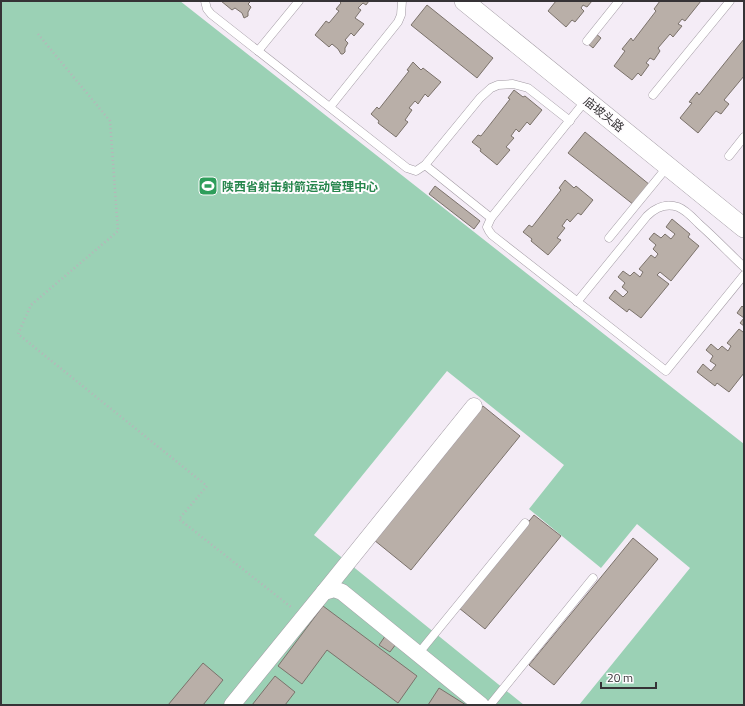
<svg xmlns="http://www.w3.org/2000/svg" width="745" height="706" font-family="'Titillium Web','Noto Sans SC',sans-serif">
	<rect width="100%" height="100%" fill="#f4ecf6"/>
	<polygon fill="#9bd1b5" points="1,1 180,1 744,444 744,705 579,705 690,568 637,524 601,568 529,509 564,465 447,371 314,535 524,705 1,705"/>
	<g fill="#b9afa8" stroke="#7b726b">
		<polygon points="221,1 251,1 248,4 251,7 248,12 248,16 244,18 242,13 235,8 232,10"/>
		<polygon points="339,1 369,1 366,5 363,3 358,8 361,10 355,18 364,24 354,36 351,33 345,40 348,43 345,48 345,52 343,54 341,54 338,49 332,44 329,47 315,35 326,21 329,23 339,11 336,9 341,3"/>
		<polygon points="556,1 592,1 587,7 583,5 581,8 584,11 575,22 572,20 566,27 548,11"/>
		<polygon points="660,1 701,1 685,21 682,19 678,24 682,26 673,37 670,34 658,48 660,51 654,60 650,58 646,63 649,65 641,76 638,73 632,80 614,66 625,51 622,49 631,38 633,41 656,11 654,9"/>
		<polygon points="427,5 493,58 477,78 411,25"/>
		<polygon points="595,33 601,38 593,48 587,43"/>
		<polygon points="744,39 744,76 724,100 729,104 721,114 716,111 698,133 680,118 692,103 689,102 697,92 699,95"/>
		<polygon points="413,62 421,70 423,68 441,82 428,97 425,94 418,104 415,101 409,108 412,110 405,120 408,122 396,137 378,123 379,121 371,114 377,107 379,109 409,71 407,70"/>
		<polygon points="514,90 523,97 525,96 542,110 530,125 527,122 519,132 516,129 511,136 514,138 506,147 510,150 497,165 480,151 481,149 472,142 478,135 481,136 510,99 508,98"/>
		<polygon points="585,132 650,185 634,205 568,153"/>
		<polygon points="565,180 574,188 576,186 593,200 581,215 578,213 570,222 567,219 562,226 565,228 557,238 561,240 548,255 531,241 532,239 523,232 529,225 532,227 561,190 559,188"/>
		<polygon points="435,186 480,221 474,229 429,194"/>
		<polygon points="672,219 690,234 688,237 699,246 671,281 660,272 657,275 669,284 641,318 629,309 627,312 609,298 615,290 623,297 628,292 622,287 625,283 618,277 623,271 630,276 634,272 640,277 643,272 639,269 651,255 655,258 658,254 653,249 656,245 649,239 654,233 661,238 665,234 671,239 675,234 666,227"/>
		<polygon points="742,306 744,308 744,326 740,323 744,318 737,313"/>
		<polygon points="739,329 743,332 744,330 744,373 729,392 717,383 715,386 697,372 703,364 711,371 716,365 710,361 713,356 706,350 711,344 718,350 722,346 728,351 731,346 727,343"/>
		<polygon points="483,406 520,436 411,570 374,540"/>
		<polygon points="534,515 561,536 485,629 459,608"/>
		<polygon points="633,538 658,559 554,685 529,665"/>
		<polygon points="323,606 417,676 398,703 327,650 302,684 278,666"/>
		<polygon points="388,632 399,640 390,652 379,645"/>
		<polygon points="203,663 223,680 203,705 168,705"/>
		<polygon points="275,676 295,692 285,705 252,705"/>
		<polygon points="439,688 466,705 428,705"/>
	</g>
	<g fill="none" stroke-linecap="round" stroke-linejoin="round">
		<defs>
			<g id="service">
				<polyline points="205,1 207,9 211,14 407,168 416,171 425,165 491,218 487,227 489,231 492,235 666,371 744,275"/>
				<polyline points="587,41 619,1"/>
				<polyline points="258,51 299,1"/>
				<polyline points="653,95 730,1"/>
				<polyline points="330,107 398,22 401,15 402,1"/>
				<polyline points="729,156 744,137"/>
				<polyline points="425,165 480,98 491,88 498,85 513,84 528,88 570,121"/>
				<polyline points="491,218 586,100"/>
				<polyline points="609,238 668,166"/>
				<path d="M577 302 647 216C655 208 666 203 678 207 686 210 693 218 699 224 715 238 729 253 744 267"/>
				<polyline points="418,654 525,523"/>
				<polyline points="490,705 593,578"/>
			</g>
			<g id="minor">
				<polyline points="324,592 474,406"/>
				<polyline points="232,705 324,592 334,589 342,592 481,705"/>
			</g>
			<polyline id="tertiary" points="464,1 744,228"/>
		</defs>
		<use href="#service" stroke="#a39ba4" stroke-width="9"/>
		<use href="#minor" stroke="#a39ba4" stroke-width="17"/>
		<use href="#tertiary" stroke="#a39ba4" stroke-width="20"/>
		<polyline stroke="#b9b3ba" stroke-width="2.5" stroke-dasharray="1 3" stroke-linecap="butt" points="38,34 110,121 118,231 31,305 18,334 207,486 179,519 291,607"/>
		<use href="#service" stroke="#fff" stroke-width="8"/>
		<use href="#minor" stroke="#fff" stroke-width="16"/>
		<use href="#tertiary" stroke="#fff" stroke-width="19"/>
	</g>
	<defs>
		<symbol id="stadium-square" viewBox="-11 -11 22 22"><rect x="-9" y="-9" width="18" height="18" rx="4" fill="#2e9e5b" stroke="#fefcfe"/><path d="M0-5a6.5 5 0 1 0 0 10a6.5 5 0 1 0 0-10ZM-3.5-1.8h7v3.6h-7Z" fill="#fff"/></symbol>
	</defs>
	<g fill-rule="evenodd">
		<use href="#stadium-square" x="197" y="175" width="22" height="22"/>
	</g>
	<g text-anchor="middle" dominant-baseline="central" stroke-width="4" stroke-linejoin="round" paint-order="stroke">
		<g font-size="12" fill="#363336" stroke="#fefcfe">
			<text transform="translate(604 114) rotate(39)">庙坡头路</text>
		</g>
		<g font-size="12" font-weight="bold" fill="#27864d" stroke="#fefcfe" text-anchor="start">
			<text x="222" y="186">陕西省射击射箭运动管理中心</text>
		</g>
	</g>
	<rect width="745" height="706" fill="none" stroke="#363336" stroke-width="4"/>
	<path d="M601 682v6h55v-6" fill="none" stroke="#363336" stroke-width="2"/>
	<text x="607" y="682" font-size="12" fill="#363336" stroke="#fefcfe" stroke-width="3" paint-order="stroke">20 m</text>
</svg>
